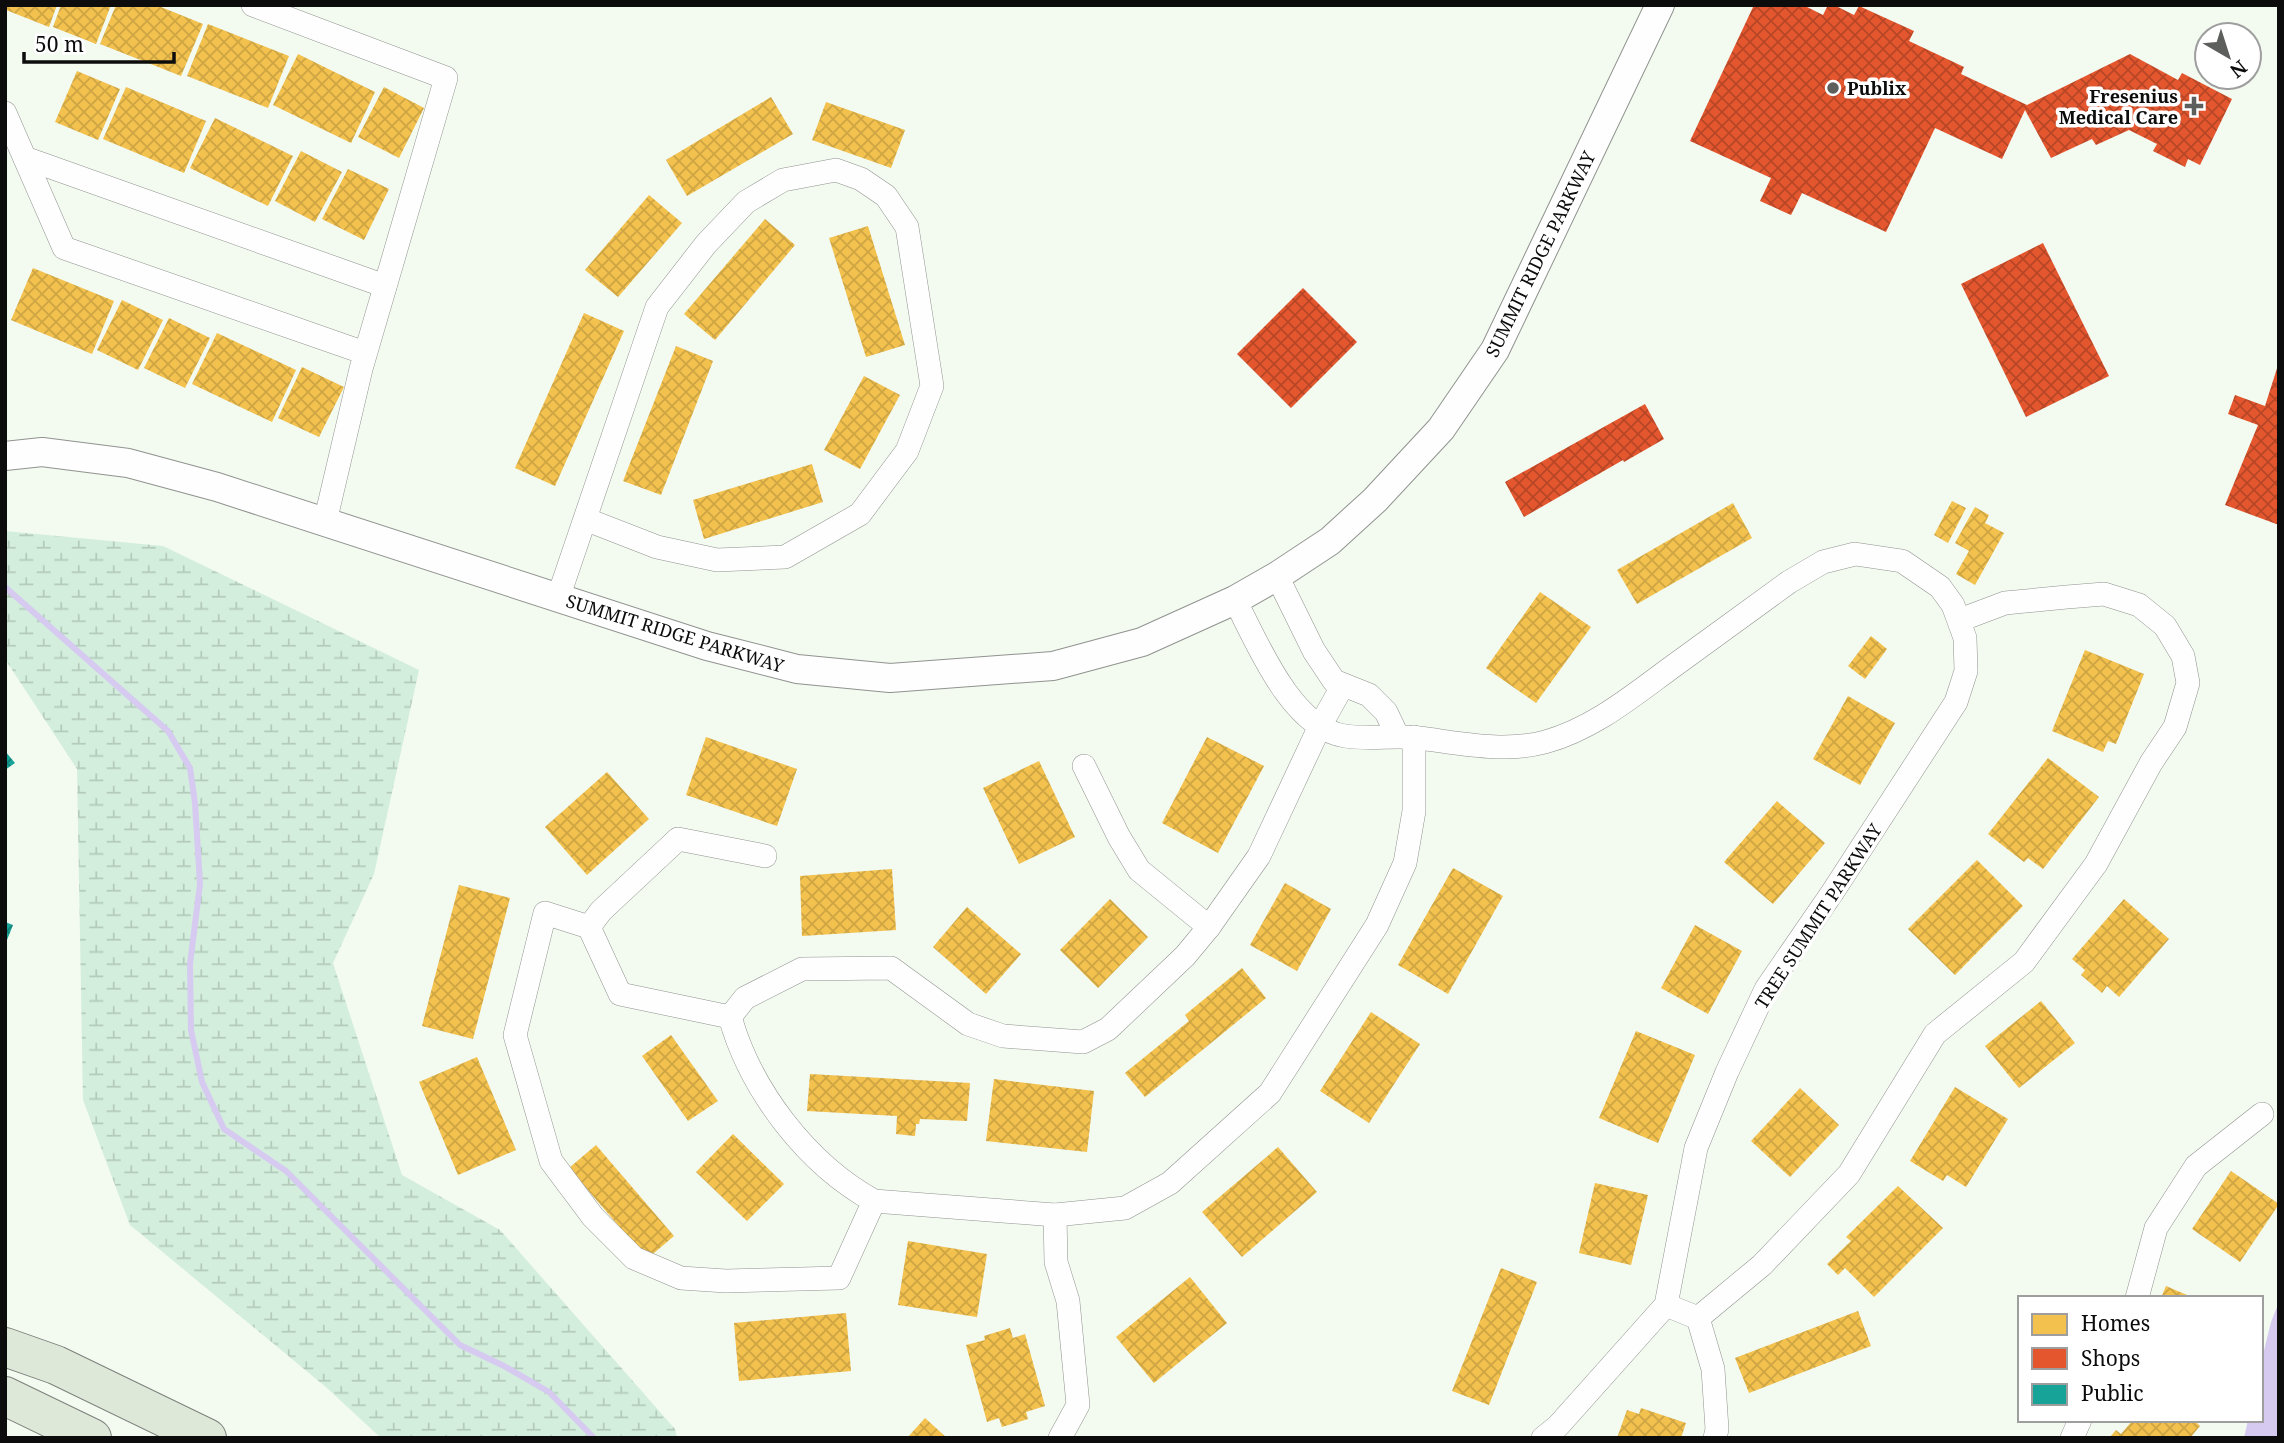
<svg xmlns="http://www.w3.org/2000/svg" width="2284" height="1443" font-family="'Noto Serif',serif">
	<defs>
		<pattern id="wetland-marsh" width="20" height="14" patternUnits="userSpaceOnUse" patternTransform="scale(1.75)"><rect width="20" height="14" fill="#d3eedc"/><path d="M1 5h8M5 5V1M11 12h8M15 12V8" fill="none" stroke="#b4cbbc"/></pattern>
		<pattern id="homes-cross-hatch" width="8" height="8" patternUnits="userSpaceOnUse" patternTransform="scale(1.75)"><rect width="8" height="8" fill="#f2c14e"/><path d="M0 0l8 8M0 8l8-8" fill="none" stroke="#cea543"/></pattern>
		<pattern id="shops-cross-hatch" width="8" height="8" patternUnits="userSpaceOnUse" patternTransform="scale(1.75)"><rect width="8" height="8" fill="#e4572e"/><path d="M0 0l8 8M0 8l8-8" fill="none" stroke="#b74626"/></pattern>
		<pattern id="public-cross-hatch" width="8" height="8" patternUnits="userSpaceOnUse" patternTransform="scale(1.75)"><rect width="8" height="8" fill="#17a398"/><path d="M0 0l8 8M0 8l8-8" fill="none" stroke="#13837a"/></pattern>
	</defs>
	<rect width="100%" height="100%" fill="#f3faf0"/>
	<polygon fill="url(#wetland-marsh)" points="5,531 163,546 419,670 374,874 333,963 402,1175 500,1230 675,1429 677,1438 381,1438 327,1388 130,1225 83,1100 77,769 5,659"/>
	<polygon fill="#d6caf1" points="2279,1302 2279,1438 2244,1438 2248,1420 2261,1420 2261,1363 2271,1322"/>
	<g fill="url(#homes-cross-hatch)">
		<polygon points="8,5 57,5 49,27 6,10"/>
		<polygon points="61,5 111,5 96,44 53,27"/>
		<polygon points="116,5 156,5 203,24 181,76 100,44"/>
		<polygon points="208,24 289,56 268,108 187,76"/>
		<polygon points="298,54 375,92 351,143 273,105"/>
		<polygon points="77,71 120,89 98,140 55,122"/>
		<polygon points="126,87 206,121 184,173 103,139"/>
		<polygon points="384,87 424,108 399,158 358,137"/>
		<polygon points="771,97 793,134 687,196 666,160"/>
		<polygon points="826,102 905,130 891,168 812,140"/>
		<polygon points="215,118 293,156 268,206 190,168"/>
		<polygon points="301,151 342,172 315,222 275,201"/>
		<polygon points="348,169 389,189 364,240 322,219"/>
		<polygon points="649,195 682,223 618,297 585,270"/>
		<polygon points="765,219 795,245 715,340 684,314"/>
		<polygon points="868,226 905,345 866,357 829,238"/>
		<polygon points="33,268 114,301 92,354 11,320"/>
		<polygon points="122,300 163,320 138,370 97,350"/>
		<polygon points="584,313 624,331 555,486 515,468"/>
		<polygon points="169,318 210,338 185,388 144,368"/>
		<polygon points="217,333 296,370 272,422 192,384"/>
		<polygon points="676,346 713,361 661,495 623,481"/>
		<polygon points="302,367 344,387 319,437 278,418"/>
		<polygon points="864,376 900,395 860,469 824,450"/>
		<polygon points="812,464 823,502 704,539 693,500"/>
		<polygon points="1952,501 1966,508 1948,543 1934,535"/>
		<polygon points="1733,503 1752,538 1637,604 1617,570"/>
		<polygon points="1975,507 1989,515 1985,523 2004,533 1975,585 1956,574 1969,551 1955,543"/>
		<polygon points="1540,592 1591,627 1536,703 1486,668"/>
		<polygon points="1871,636 1887,649 1865,679 1848,666"/>
		<polygon points="2085,650 2144,674 2116,744 2108,741 2103,752 2052,731"/>
		<polygon points="1848,696 1895,723 1860,785 1813,759"/>
		<polygon points="706,737 797,769 777,826 686,795"/>
		<polygon points="1207,737 1264,766 1218,853 1162,823"/>
		<polygon points="2048,758 2099,797 2043,869 2028,858 2024,862 1988,834"/>
		<polygon points="1039,761 1075,837 1019,864 983,788"/>
		<polygon points="607,772 649,819 587,875 545,827"/>
		<polygon points="1777,801 1825,843 1773,904 1724,862"/>
		<polygon points="1977,860 2023,906 1955,975 1908,929"/>
		<polygon points="1453,868 1503,896 1448,994 1398,965"/>
		<polygon points="892,869 896,930 802,936 800,876"/>
		<polygon points="1285,883 1331,909 1297,971 1250,945"/>
		<polygon points="459,885 510,898 473,1039 422,1026"/>
		<polygon points="1110,899 1148,937 1098,988 1060,950"/>
		<polygon points="2124,899 2169,939 2119,997 2107,986 2102,993 2081,975 2085,970 2072,959"/>
		<polygon points="967,907 1021,954 986,994 933,947"/>
		<polygon points="1695,925 1742,951 1708,1014 1661,988"/>
		<polygon points="1242,968 1266,998 1145,1097 1125,1073 1189,1021 1185,1015"/>
		<polygon points="2041,1001 2075,1043 2019,1088 1985,1046"/>
		<polygon points="1371,1012 1420,1044 1369,1123 1320,1091"/>
		<polygon points="1636,1031 1695,1055 1658,1143 1599,1118"/>
		<polygon points="671,1035 718,1101 688,1121 642,1056"/>
		<polygon points="477,1057 516,1150 458,1175 419,1082"/>
		<polygon points="810,1074 970,1083 967,1121 920,1119 919,1124 916,1124 915,1136 896,1134 897,1116 807,1111"/>
		<polygon points="994,1079 1094,1091 1087,1152 986,1141"/>
		<polygon points="1955,1087 2008,1119 1966,1187 1947,1175 1943,1181 1910,1161"/>
		<polygon points="1800,1088 1839,1125 1790,1177 1751,1141"/>
		<polygon points="733,1134 784,1184 747,1221 696,1172"/>
		<polygon points="596,1145 674,1236 647,1259 569,1168"/>
		<polygon points="1278,1147 1317,1192 1242,1257 1202,1212"/>
		<polygon points="2231,1171 2279,1204 2240,1262 2192,1229"/>
		<polygon points="1595,1183 1648,1195 1631,1265 1579,1253"/>
		<polygon points="1898,1186 1943,1228 1874,1297 1845,1268 1838,1275 1827,1264 1851,1241 1846,1237"/>
		<polygon points="908,1241 987,1254 977,1317 898,1305"/>
		<polygon points="1501,1268 1537,1282 1489,1405 1452,1391"/>
		<polygon points="1190,1277 1227,1323 1154,1383 1116,1337"/>
		<polygon points="2166,1286 2194,1298 2161,1298"/>
		<polygon points="1858,1311 1871,1346 1749,1393 1735,1358"/>
		<polygon points="846,1313 851,1371 739,1381 734,1323"/>
		<polygon points="1010,1328 1013,1338 1025,1334 1045,1406 1026,1412 1028,1419 1002,1427 999,1418 987,1422 966,1345 985,1340 984,1336"/>
		<polygon points="1641,1408 1686,1423 1681,1438 1617,1438 1627,1410 1639,1414"/>
		<polygon points="925,1418 947,1438 907,1438"/>
		<polygon points="2133,1420 2194,1420 2200,1426 2190,1438 2109,1438 2116,1430 2121,1434"/>
	</g>
	<g fill="url(#shops-cross-hatch)">
		<polygon points="1754,5 1803,5 1823,15 1828,5 1834,5 1854,15 1859,6 1914,31 1909,41 1964,67 1961,74 2027,105 2130,54 2178,80 2182,73 2232,99 2200,165 2188,159 2185,167 2153,151 2157,144 2129,130 2096,145 2092,139 2051,158 2025,110 2002,159 1935,128 1886,232 1802,193 1791,215 1760,201 1771,178 1690,141"/>
		<polygon points="2043,243 2109,376 2026,417 1961,284"/>
		<polygon points="1303,288 1357,342 1291,408 1237,354"/>
		<polygon points="2279,362 2279,525 2225,505 2258,425 2228,414 2235,395 2265,406"/>
		<polygon points="1645,404 1664,439 1624,462 1623,460 1524,517 1505,482"/>
	</g>
	<g fill="url(#public-cross-hatch)">
		<polygon points="5,751 15,763 5,770"/>
		<polygon points="5,922 13,925 5,945"/>
	</g>
	<g fill="none" stroke-linecap="round" stroke-linejoin="round">
		<polyline stroke="#d6caf1" stroke-width="6" points="5,587 168,731 190,768 195,803 200,884 190,964 191,1030 202,1082 224,1129 286,1171 460,1345 504,1366 549,1392 594,1438"/>
		<defs>
			<g id="minor">
				<polyline points="253,5 446,78 361,369 325,522"/>
				<polyline points="5,113 64,248 365,353"/>
				<polyline points="25,158 385,286"/>
				<polyline points="1277,576 1314,651 1334,681 1369,695 1386,712 1397,735"/>
				<polyline points="558,598 657,307 706,244 746,202 783,180 836,170 861,179 886,196 907,227 932,386 907,451 860,514 785,557 717,560 657,547 585,519"/>
				<path d="M1235 600C1257 642 1291 728 1345 736 1370 740 1394 735 1419 738 1460 743 1504 753 1545 742 1592 729 1630 698 1668 670 1708 641 1749 611 1789 582L1823 562 1855 554 1902 561 1940 587 1953 605 1965 638 1966 671 1956 702 1832 893 1766 989 1727 1072 1696 1148 1666 1305 1558 1426 1543 1438"/>
				<polyline points="1084,766 1119,837 1139,870 1209,927"/>
				<polyline points="589,927 601,911 678,839 765,856"/>
				<path d="M730 1017C751 1091 807 1164 874 1201L1055 1215 1125 1208 1170 1183 1270 1093 1377 925 1405 863 1414 811V737"/>
				<polyline points="874,1201 839,1278 726,1281 681,1278 634,1258 593,1217 551,1161 515,1035 545,913 589,927 620,994 730,1017 745,998 802,969 891,968 968,1024 1003,1036 1083,1042 1108,1029 1185,956 1209,927 1259,856 1320,726 1343,685"/>
				<polyline points="1055,1215 1056,1262 1068,1301 1078,1405 1060,1438"/>
				<polyline points="2137,1298 2156,1228 2196,1166 2262,1114"/>
				<polyline points="1666,1305 1698,1318 1713,1369 1717,1429 1715,1438"/>
				<polyline points="1698,1318 1762,1265 1849,1174 1935,1034 2024,962 2096,864 2151,763 2175,727 2188,683 2183,656 2165,626 2139,605 2104,594 2067,597 2005,603 1960,620"/>
				<polyline points="2072,1438 2080,1420"/>
			</g>
			<polyline id="tertiary" points="5,456 42,452 128,463 217,487 707,646 797,669 890,678 1053,666 1142,642 1235,600 1277,576 1330,541 1375,500 1441,429 1495,350 1660,5"/>
			<g id="trunk">
				<polyline points="5,1347 56,1365 207,1438"/>
				<polyline points="5,1396 92,1438"/>
			</g>
		</defs>
		<use href="#minor" stroke="#90938f" stroke-width="24"/>
		<use href="#tertiary" stroke="#90938f" stroke-width="30"/>
		<use href="#trunk" stroke="#7d807c" stroke-width="40"/>
		<use href="#minor" stroke="#fdfefd" stroke-width="23"/>
		<use href="#tertiary" stroke="#fdfefd" stroke-width="28"/>
		<use href="#trunk" stroke="#dee8d8" stroke-width="38"/>
	</g>
	<g fill="#5d5f5c" stroke="#fff" stroke-width="2.5">
		<circle cx="1833" cy="88" r="7"/>
		<path d="M2190.5 95.5h7v7h7v7h-7v7h-7v-7h-7v-7h7z"/>
	</g>
	<g text-anchor="middle" dominant-baseline="central" stroke-width="7" stroke-linejoin="round" paint-order="stroke">
		<g font-size="18" font-weight="bold" fill="#0c0c0c" stroke="#fff" text-anchor="start">
			<text x="1847" y="88">Publix</text>
			<text x="2178" y="96" text-anchor="end">Fresenius<tspan x="2178" dy="21">Medical Care</tspan></text>
		</g>
		<g font-size="18" fill="#0c0c0c" stroke="#fff">
			<text transform="translate(1540 254) rotate(-64)">SUMMIT RIDGE PARKWAY</text>
			<text transform="translate(675 633) rotate(17)">SUMMIT RIDGE PARKWAY</text>
			<text transform="translate(1818 916) rotate(-57)">TREE SUMMIT PARKWAY</text>
		</g>
	</g>
	<rect width="2284" height="1443" fill="none" stroke="#0c0c0c" stroke-width="14"/>
	<rect x="2018" y="1296" width="245" height="126" fill="#ffffff" stroke="#9e9e9e" stroke-width="2"/>
	<rect x="2032" y="1314" width="35" height="21" fill="#f2c14e" stroke="#9e9e9e" stroke-width="2"/>
	<text x="2081" y="1331" font-size="21" fill="#0c0c0c">Homes</text>
	<rect x="2032" y="1348" width="35" height="21" fill="#e4572e" stroke="#9e9e9e" stroke-width="2"/>
	<text x="2081" y="1366" font-size="21" fill="#0c0c0c">Shops</text>
	<rect x="2032" y="1384" width="35" height="21" fill="#17a398" stroke="#9e9e9e" stroke-width="2"/>
	<text x="2081" y="1401" font-size="21" fill="#0c0c0c">Public</text>
	<g transform="translate(2228 56) rotate(141)"><circle r="33" fill="#ffffff" stroke="#9e9e9e" stroke-width="2"/>
	<path d="M0-5L12 26L0 18L-12 26Z" fill="#5d5f5c"/>
	<text y="-10" font-size="19" font-weight="bold" text-anchor="middle" fill="#0c0c0c">N</text>
	</g>
	<path d="M24 52v10h150v-10" fill="none" stroke="#0c0c0c" stroke-width="3.5"/>
	<text x="35" y="52" font-size="21" fill="#0c0c0c" stroke="#ffffff" stroke-width="5" paint-order="stroke">50 m</text>
</svg>
